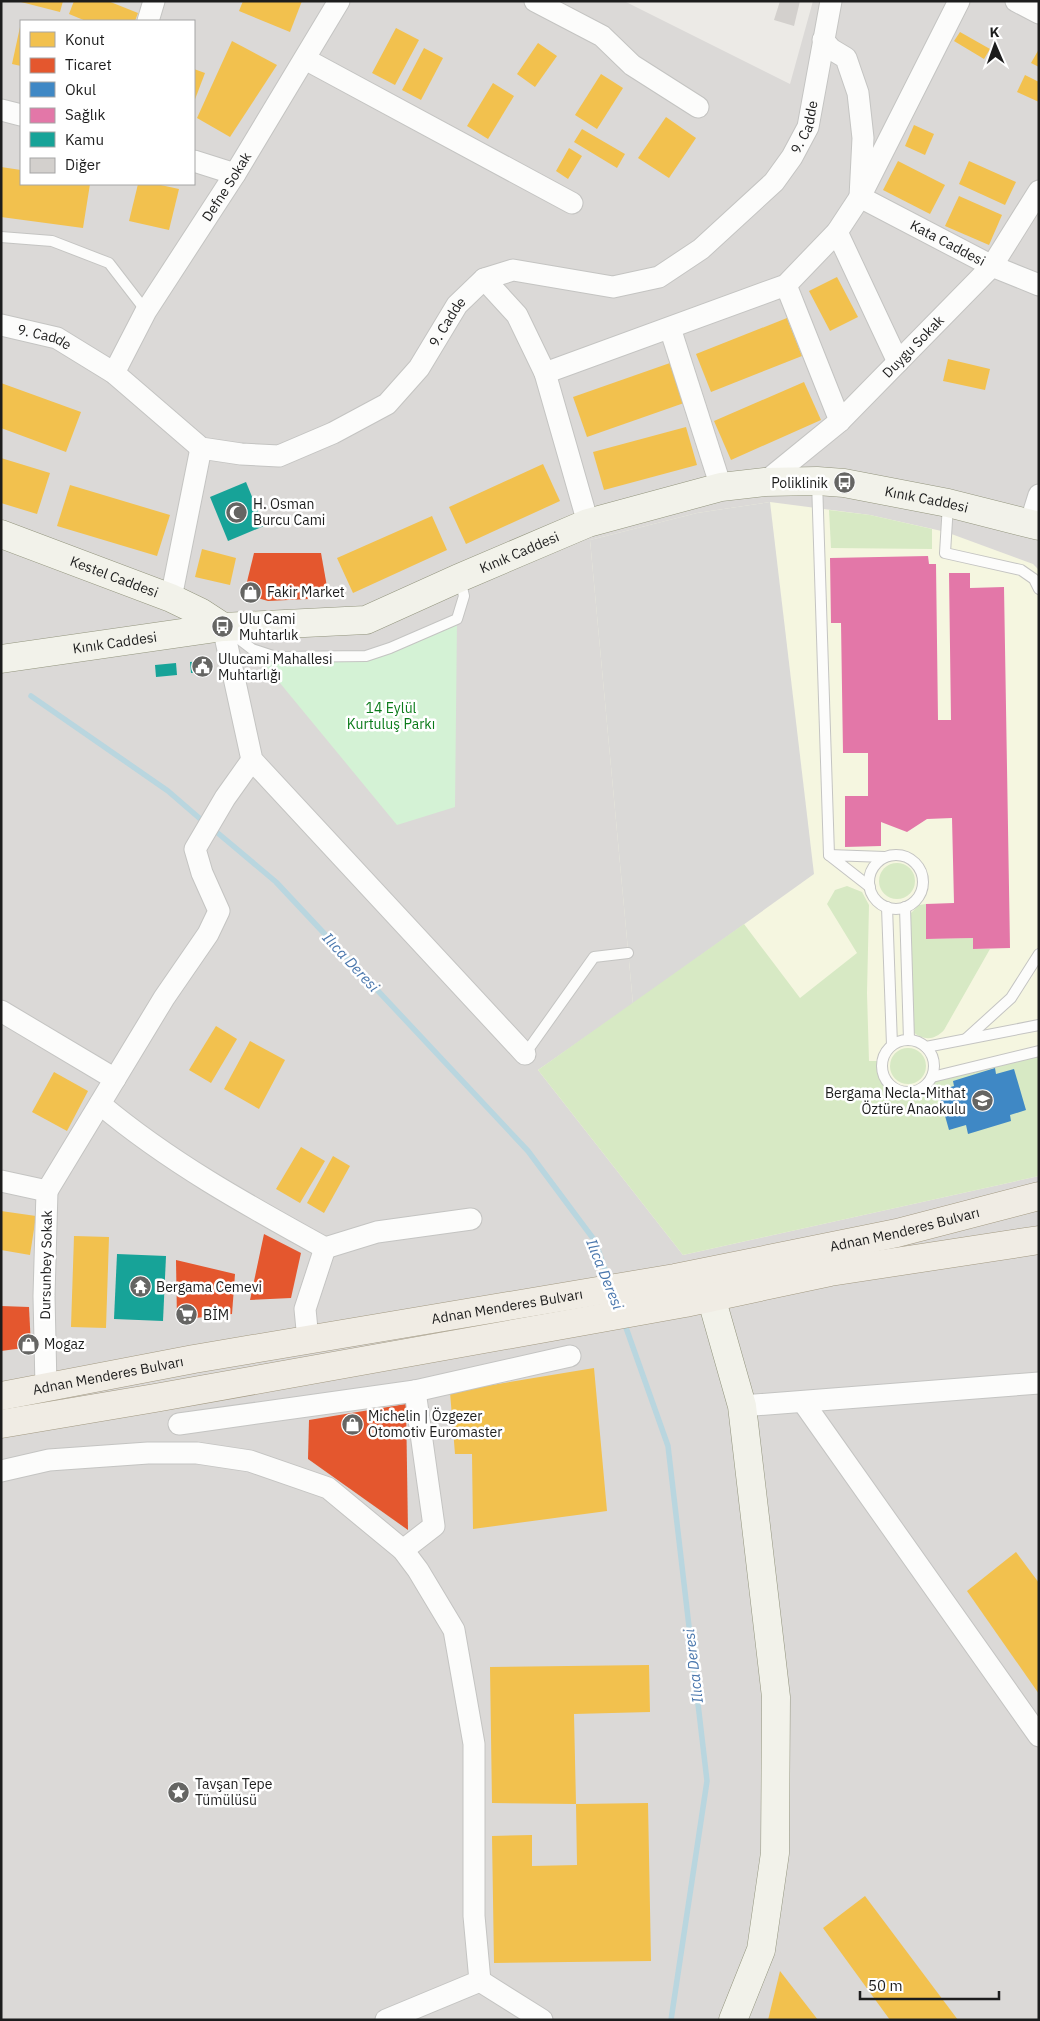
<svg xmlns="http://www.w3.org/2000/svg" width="1040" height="2021" font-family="'IBM Plex Sans',sans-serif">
	<rect width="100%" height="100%" fill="#eceae6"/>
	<path fill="#dbd9d7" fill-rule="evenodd" d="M1 1H624L790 84 813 1H1039V2020H1ZM21 21H194V184H21Z"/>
	<polygon fill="#f5f6e0" points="770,502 870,515 946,532 1033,564 1039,570 1039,1176 683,1255 538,1070 633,1004 590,540 697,513"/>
	<polygon fill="#dad9d7" points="770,502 814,874 633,1004 590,540 697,513"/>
	<g fill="#d7e9c4">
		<polygon points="829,510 870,515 932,529 932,549 831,548"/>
		<circle cx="897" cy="881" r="18"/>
		<path d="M847 886 862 892 869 905 867 993 869 1061H882C883 1093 914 1103 932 1077L1039 1051V1176L683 1255 538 1070 744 924 800 998 857 953 827 904 835 890Z"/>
		<path d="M926 904V939L973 938V949H990L944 1030C935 1040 924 1041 913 1032L910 914 919 905Z"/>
		<circle cx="908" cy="1066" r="18"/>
	</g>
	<polygon fill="#d4f2d5" points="457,619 455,807 397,825 252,649 276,657 366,656"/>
	<g fill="#f2c14e">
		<polygon points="17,1 63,1 60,12"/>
		<polygon points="74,1 108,1 138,13 135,21 86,21 69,14"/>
		<polygon points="243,1 302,1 290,32 239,11"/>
		<polygon points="20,27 21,27 21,66 12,64"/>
		<polygon points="396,28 419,40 395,85 372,73"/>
		<polygon points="960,32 990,49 984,59 954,41"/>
		<polygon points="232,41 277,65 230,137 197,118"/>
		<polygon points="538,43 557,56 535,87 517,74"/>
		<polygon points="424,48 443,58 421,100 402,90"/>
		<polygon points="1039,49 1039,67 1031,63"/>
		<polygon points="194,69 205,73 194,102"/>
		<polygon points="601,74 623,88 597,129 575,115"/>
		<polygon points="1025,75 1039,82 1039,102 1017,92"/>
		<polygon points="493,83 514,96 488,139 467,126"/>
		<polygon points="666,117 696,138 669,178 638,158"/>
		<polygon points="914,125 934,134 925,155 905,146"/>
		<polygon points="582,129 625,154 617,168 574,142"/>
		<polygon points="569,148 582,156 568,179 556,171"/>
		<polygon points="898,161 945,185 930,214 883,190"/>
		<polygon points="969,161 1016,182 1005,205 959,184"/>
		<polygon points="1,167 21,170 21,184 90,184 83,228 1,217"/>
		<polygon points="138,184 156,184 179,189 169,230 129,221"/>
		<polygon points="959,196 1002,215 989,245 945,226"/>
		<polygon points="837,277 858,317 830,331 809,291"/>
		<polygon points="787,318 802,356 711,392 696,354"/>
		<polygon points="948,359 990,369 985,390 943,381"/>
		<polygon points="670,363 684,403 587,437 573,397"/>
		<polygon points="804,382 821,420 731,460 714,421"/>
		<polygon points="1,383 81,412 66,452 1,428"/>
		<polygon points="686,427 697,465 604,490 593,452"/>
		<polygon points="1,458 50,473 37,514 1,503"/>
		<polygon points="543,464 560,501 466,544 449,507"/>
		<polygon points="70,485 170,515 157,556 57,526"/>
		<polygon points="432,516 447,550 353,593 337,558"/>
		<polygon points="202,549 236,558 230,585 195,577"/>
		<polygon points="216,1026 237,1039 211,1083 189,1070"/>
		<polygon points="250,1041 285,1060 259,1109 224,1089"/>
		<polygon points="54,1072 88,1091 67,1131 32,1112"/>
		<polygon points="301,1147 325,1161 300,1203 276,1189"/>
		<polygon points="333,1156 350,1166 324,1213 307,1203"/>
		<polygon points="1,1211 36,1216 30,1255 1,1250"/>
		<polygon points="74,1236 109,1237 106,1328 71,1327"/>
		<polygon points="594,1368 607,1511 473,1529 472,1454 455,1454 450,1392"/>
		<polygon points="1016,1552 1039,1583 1039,1694 967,1591"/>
		<polygon points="649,1665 650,1712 574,1714 576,1804 492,1803 490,1667"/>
		<polygon points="648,1803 651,1961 494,1963 492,1836 532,1835 532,1866 577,1865 576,1804"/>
		<polygon points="865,1896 958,2020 890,2020 823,1928"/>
		<polygon points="780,1971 818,2020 768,2020"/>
	</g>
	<g fill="#e4572e">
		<polygon points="254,553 321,553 329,598 268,601 244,594"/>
		<polygon points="264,1234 301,1253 291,1298 250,1300"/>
		<polygon points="176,1260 235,1274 232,1314 177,1320"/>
		<polygon points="1,1306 29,1307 31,1347 1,1351"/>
		<polygon points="406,1404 408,1530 308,1459 309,1420"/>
	</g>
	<polygon fill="#3f88c5" points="995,1068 996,1074 1014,1069 1026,1110 1010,1115 1011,1121 968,1134 966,1125 949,1130 938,1091 954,1086 953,1081"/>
	<polygon fill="#e377a8" points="928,556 929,564 936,564 938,720 951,720 949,573 970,573 970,588 1004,587 1010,948 973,949 973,938 926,939 926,904 954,903 952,818 927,819 907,832 881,822 881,846 845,847 845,796 868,796 868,753 843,753 841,623 831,623 830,558"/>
	<g fill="#17a398">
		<polygon points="246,482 264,526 228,541 210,497"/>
		<polygon points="212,660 213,671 191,673 190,662"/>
		<polygon points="176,663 177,675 156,677 155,665"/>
		<polygon points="117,1254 166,1256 163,1321 114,1319"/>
	</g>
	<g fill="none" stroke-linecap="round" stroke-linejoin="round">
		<g stroke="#b9d6df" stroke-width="5.5">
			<polyline points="31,696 168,791 205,823"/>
			<polyline points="213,829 276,882 528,1151 595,1241 609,1281"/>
			<polyline points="624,1322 668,1446 707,1781 671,2020"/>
		</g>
	</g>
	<polygon fill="#d3d0cd" points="780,1 800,1 794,26 774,20"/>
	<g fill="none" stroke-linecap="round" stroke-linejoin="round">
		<defs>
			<g id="lane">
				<polyline points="1,237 52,241 109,263 146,311"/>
				<polyline points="817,481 829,855"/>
				<polyline points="948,504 945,553 1021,570 1034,579 1039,589"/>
				<polyline points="230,632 252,649 276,657 366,656 390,648 457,619 464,596 460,579"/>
				<circle cx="896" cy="882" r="27"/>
				<polyline points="870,887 829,855 885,857"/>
				<polyline points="887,907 892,1045"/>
				<polyline points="905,907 909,1040"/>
				<polyline points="967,1038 1011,998 1039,954"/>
				<circle cx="908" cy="1066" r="26"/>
				<polyline points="926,1047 1039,1025"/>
				<polyline points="525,1054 594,957 628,953"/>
				<polyline points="932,1077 1039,1051"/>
			</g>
			<g id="street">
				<polyline points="535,1 602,36 632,65 698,107"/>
				<polyline points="1016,1 1039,13"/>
				<polyline points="148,21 154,1"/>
				<path id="s1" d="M823 40 831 49 846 58 858 93 863 138 860 197 992 266 1039 285"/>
				<polyline points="305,59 572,203"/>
				<polyline points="1,110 21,115"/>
				<polyline points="194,161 235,174"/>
				<polyline points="837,232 898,362"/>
				<polyline points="484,279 517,315 545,373"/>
				<polyline points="786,285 840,421"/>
				<path id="s2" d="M1 325 57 338 114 373 201 448 241 454 279 456 333 433 387 404 419 368 457 305 484 279 513 270 613 287 659 277 701 249 774 182 792 157 808 127 831 1"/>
				<polyline points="670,328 721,487"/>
				<path id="s3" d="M114 373 146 311 235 174 339 1"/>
				<path id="s4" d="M765 482 840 421 992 266 1039 191"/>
				<polyline points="588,523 545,373 786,285 837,232 860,197 959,1"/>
				<polyline points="1030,524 1039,495"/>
				<polyline points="171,598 201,448"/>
				<polyline points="223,627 252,760 525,1054"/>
				<polyline points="1,1011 115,1079"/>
				<path d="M100 1104C169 1162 247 1205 325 1248L377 1232 471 1219"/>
				<polyline points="1,1181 47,1191 44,1296 46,1387"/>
				<polyline points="47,1191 164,998 208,934 219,911 202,873 195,849 225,798 252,760"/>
				<polyline points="308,1340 305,1309 325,1248"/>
				<polyline points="803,1402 1039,1736"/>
				<polyline points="742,1406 1039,1383"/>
				<polyline points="179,1424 415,1391 570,1356"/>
				<polyline points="1,1471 49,1460 148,1453 197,1453 250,1461 328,1488 403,1550 418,1570 454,1630 474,1744 474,1916 480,1981 386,2020"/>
				<polyline points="403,1550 434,1526 415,1391"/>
				<polyline points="480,1981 542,2020"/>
			</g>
			<g id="secondary">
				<path id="s5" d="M1 534 171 598 200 612 223 627"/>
				<path id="s6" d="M1 659 223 627 366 620 459 578 588 523 721 487 765 482 817 481 844 483 948 503 1039 526"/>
				<polyline points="711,1297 742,1406 776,1697 775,1853 761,1950 733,2020"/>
			</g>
			<g id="primary">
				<path id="s7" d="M1 1396 194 1359 675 1278 897 1233 1039 1196"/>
				<polyline points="1,1424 155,1398 685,1303 830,1272 1039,1240"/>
			</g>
		</defs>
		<use href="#lane" stroke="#c4c4c2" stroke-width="12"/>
		<use href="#street" stroke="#c4c4c2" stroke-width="23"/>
		<use href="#secondary" stroke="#93957e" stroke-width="29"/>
		<use href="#primary" stroke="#a29982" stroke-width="29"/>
		<use href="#lane" stroke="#fcfcfb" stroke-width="10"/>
		<use href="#street" stroke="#fcfcfb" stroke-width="21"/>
		<use href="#secondary" stroke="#f2f2ea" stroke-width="28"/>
		<use href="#primary" stroke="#f0ece4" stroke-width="28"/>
	</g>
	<defs>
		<symbol id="bus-disc" viewBox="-11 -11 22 22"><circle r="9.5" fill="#656563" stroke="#fff"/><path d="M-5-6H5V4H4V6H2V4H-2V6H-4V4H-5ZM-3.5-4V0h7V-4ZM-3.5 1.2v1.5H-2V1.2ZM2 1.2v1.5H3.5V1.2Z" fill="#fff"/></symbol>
		<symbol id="mosque-disc" viewBox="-11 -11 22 22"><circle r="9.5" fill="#656563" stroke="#fff"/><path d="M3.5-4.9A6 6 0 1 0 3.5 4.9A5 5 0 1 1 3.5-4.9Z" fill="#fff"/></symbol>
		<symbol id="shop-disc" viewBox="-11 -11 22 22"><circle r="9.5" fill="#656563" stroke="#fff"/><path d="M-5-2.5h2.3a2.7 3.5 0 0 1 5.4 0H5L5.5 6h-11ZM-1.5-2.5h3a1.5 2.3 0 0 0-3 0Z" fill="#fff"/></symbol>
		<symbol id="civic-disc" viewBox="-11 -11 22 22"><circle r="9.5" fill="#656563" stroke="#fff"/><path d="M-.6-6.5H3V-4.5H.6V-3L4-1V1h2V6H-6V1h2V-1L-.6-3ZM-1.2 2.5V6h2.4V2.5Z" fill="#fff"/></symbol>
		<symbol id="school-disc" viewBox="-11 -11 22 22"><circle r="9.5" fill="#656563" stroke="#fff"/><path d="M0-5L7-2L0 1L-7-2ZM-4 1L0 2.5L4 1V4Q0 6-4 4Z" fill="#fff"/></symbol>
		<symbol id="temple-disc" viewBox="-11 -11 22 22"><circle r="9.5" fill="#656563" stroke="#fff"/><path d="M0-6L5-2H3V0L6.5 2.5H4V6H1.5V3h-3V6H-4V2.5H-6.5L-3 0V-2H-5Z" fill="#fff"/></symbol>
		<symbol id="supermarket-disc" viewBox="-11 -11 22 22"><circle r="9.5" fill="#656563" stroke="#fff"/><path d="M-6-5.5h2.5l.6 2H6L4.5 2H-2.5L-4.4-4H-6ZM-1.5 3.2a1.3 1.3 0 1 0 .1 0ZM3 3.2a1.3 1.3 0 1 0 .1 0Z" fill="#fff"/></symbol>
		<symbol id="sight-disc" viewBox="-11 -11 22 22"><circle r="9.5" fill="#656563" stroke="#fff"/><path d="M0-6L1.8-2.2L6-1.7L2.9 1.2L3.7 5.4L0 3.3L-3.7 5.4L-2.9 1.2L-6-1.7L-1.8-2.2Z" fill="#fff"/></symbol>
	</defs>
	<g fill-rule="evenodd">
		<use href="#bus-disc" x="832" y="470" width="25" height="25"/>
		<use href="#mosque-disc" x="224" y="500" width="25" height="25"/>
		<use href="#shop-disc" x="238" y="580" width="25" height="25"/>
		<use href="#bus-disc" x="210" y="614" width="25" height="25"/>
		<use href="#civic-disc" x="190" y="654" width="25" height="25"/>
		<use href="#school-disc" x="970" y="1088" width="25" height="25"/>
		<use href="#temple-disc" x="128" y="1274" width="25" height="25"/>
		<use href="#supermarket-disc" x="174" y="1302" width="25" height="25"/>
		<use href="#shop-disc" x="16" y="1332" width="25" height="25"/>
		<use href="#shop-disc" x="340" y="1412" width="25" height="25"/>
		<use href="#sight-disc" x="166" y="1780" width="25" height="25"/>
	</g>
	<g text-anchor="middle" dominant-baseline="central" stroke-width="5" stroke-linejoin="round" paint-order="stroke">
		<g font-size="14" fill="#1d1d1d" stroke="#fff">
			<text stroke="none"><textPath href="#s2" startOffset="989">9. Cadde</textPath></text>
			<text stroke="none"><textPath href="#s3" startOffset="218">Defne Sokak</textPath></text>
			<text stroke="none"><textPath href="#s1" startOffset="270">Kata Caddesi</textPath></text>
			<text stroke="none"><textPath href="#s2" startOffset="540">9. Cadde</textPath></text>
			<text stroke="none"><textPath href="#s2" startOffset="45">9. Cadde</textPath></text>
			<text stroke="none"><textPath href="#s4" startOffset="201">Duygu Sokak</textPath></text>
			<text stroke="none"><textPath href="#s6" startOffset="955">Kınık Caddesi</textPath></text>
			<text stroke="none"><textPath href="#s6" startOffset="535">Kınık Caddesi</textPath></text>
			<text stroke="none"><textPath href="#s5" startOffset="121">Kestel Caddesi</textPath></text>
			<text stroke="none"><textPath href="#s6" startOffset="115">Kınık Caddesi</textPath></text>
			<text stroke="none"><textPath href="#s7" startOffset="919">Adnan Menderes Bulvarı</textPath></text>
			<text transform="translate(46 1265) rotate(-89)">Dursunbey Sokak</text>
			<text stroke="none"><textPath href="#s7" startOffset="514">Adnan Menderes Bulvarı</textPath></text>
			<text stroke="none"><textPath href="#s7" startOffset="109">Adnan Menderes Bulvarı</textPath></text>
		</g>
		<g font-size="14" fill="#1d1d1d" stroke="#fff" text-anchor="start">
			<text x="828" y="483" text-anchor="end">Poliklinik</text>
			<text x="253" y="504">H. Osman<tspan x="253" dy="16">Burcu Cami</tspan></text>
			<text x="267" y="592">Fakir Market</text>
			<text x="239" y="619">Ulu Cami<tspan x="239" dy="16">Muhtarlık</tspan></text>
			<text x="218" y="659">Ulucami Mahallesi<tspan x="218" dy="16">Muhtarlığı</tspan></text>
			<text x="966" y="1093" text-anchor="end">Bergama Necla-Mithat<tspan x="966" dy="16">Öztüre Anaokulu</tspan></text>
			<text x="156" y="1287">Bergama Cemevi</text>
			<text x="203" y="1315">BİM</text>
			<text x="44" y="1344">Mogaz</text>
			<text x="368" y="1416">Michelin | Özgezer<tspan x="368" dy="16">Otomotiv Euromaster</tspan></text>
			<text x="195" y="1784">Tavşan Tepe<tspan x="195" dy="16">Tümülüsü</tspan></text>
		</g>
		<g font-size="14" fill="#0b7b1a" stroke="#fff">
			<text x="391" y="708">14 Eylül<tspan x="391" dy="16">Kurtuluş Parkı</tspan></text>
		</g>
		<g font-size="15" font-style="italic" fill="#4a77ad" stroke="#fff">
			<text transform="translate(351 962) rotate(47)">Ilıca Deresi</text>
			<text transform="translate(605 1274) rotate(68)">Ilıca Deresi</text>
			<text transform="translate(693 1666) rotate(-97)">Ilıca Deresi</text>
		</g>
	</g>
	<rect width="1040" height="2021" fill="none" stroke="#1d1d1d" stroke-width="5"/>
	<rect x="20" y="20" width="175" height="165" fill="#ffffff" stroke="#a5a5a5"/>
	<rect x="30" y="32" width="25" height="15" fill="#f2c14e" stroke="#a5a5a5"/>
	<text x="65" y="45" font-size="15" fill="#1d1d1d">Konut</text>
	<rect x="30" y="58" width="25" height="15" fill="#e4572e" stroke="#a5a5a5"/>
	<text x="65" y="70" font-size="15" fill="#1d1d1d">Ticaret</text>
	<rect x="30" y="82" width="25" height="15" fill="#3f88c5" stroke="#a5a5a5"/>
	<text x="65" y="95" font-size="15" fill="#1d1d1d">Okul</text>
	<rect x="30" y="108" width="25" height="15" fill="#e377a8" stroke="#a5a5a5"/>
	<text x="65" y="120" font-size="15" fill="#1d1d1d">Sağlık</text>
	<rect x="30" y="132" width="25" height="15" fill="#17a398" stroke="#a5a5a5"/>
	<text x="65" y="145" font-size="15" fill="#1d1d1d">Kamu</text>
	<rect x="30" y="158" width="25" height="15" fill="#d3d0cd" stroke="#a5a5a5"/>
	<text x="65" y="170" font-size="15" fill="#1d1d1d">Diğer</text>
	<g transform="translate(995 45) rotate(358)" stroke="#ffffff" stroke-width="4" paint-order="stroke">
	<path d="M0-4L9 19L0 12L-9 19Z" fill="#1d1d1d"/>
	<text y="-8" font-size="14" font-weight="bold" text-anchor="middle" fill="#1d1d1d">K</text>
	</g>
	<path d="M860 1991v8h139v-8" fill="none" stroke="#1d1d1d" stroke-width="2.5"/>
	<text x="868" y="1991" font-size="15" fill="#1d1d1d" stroke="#ffffff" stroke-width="4" paint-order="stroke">50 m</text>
</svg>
